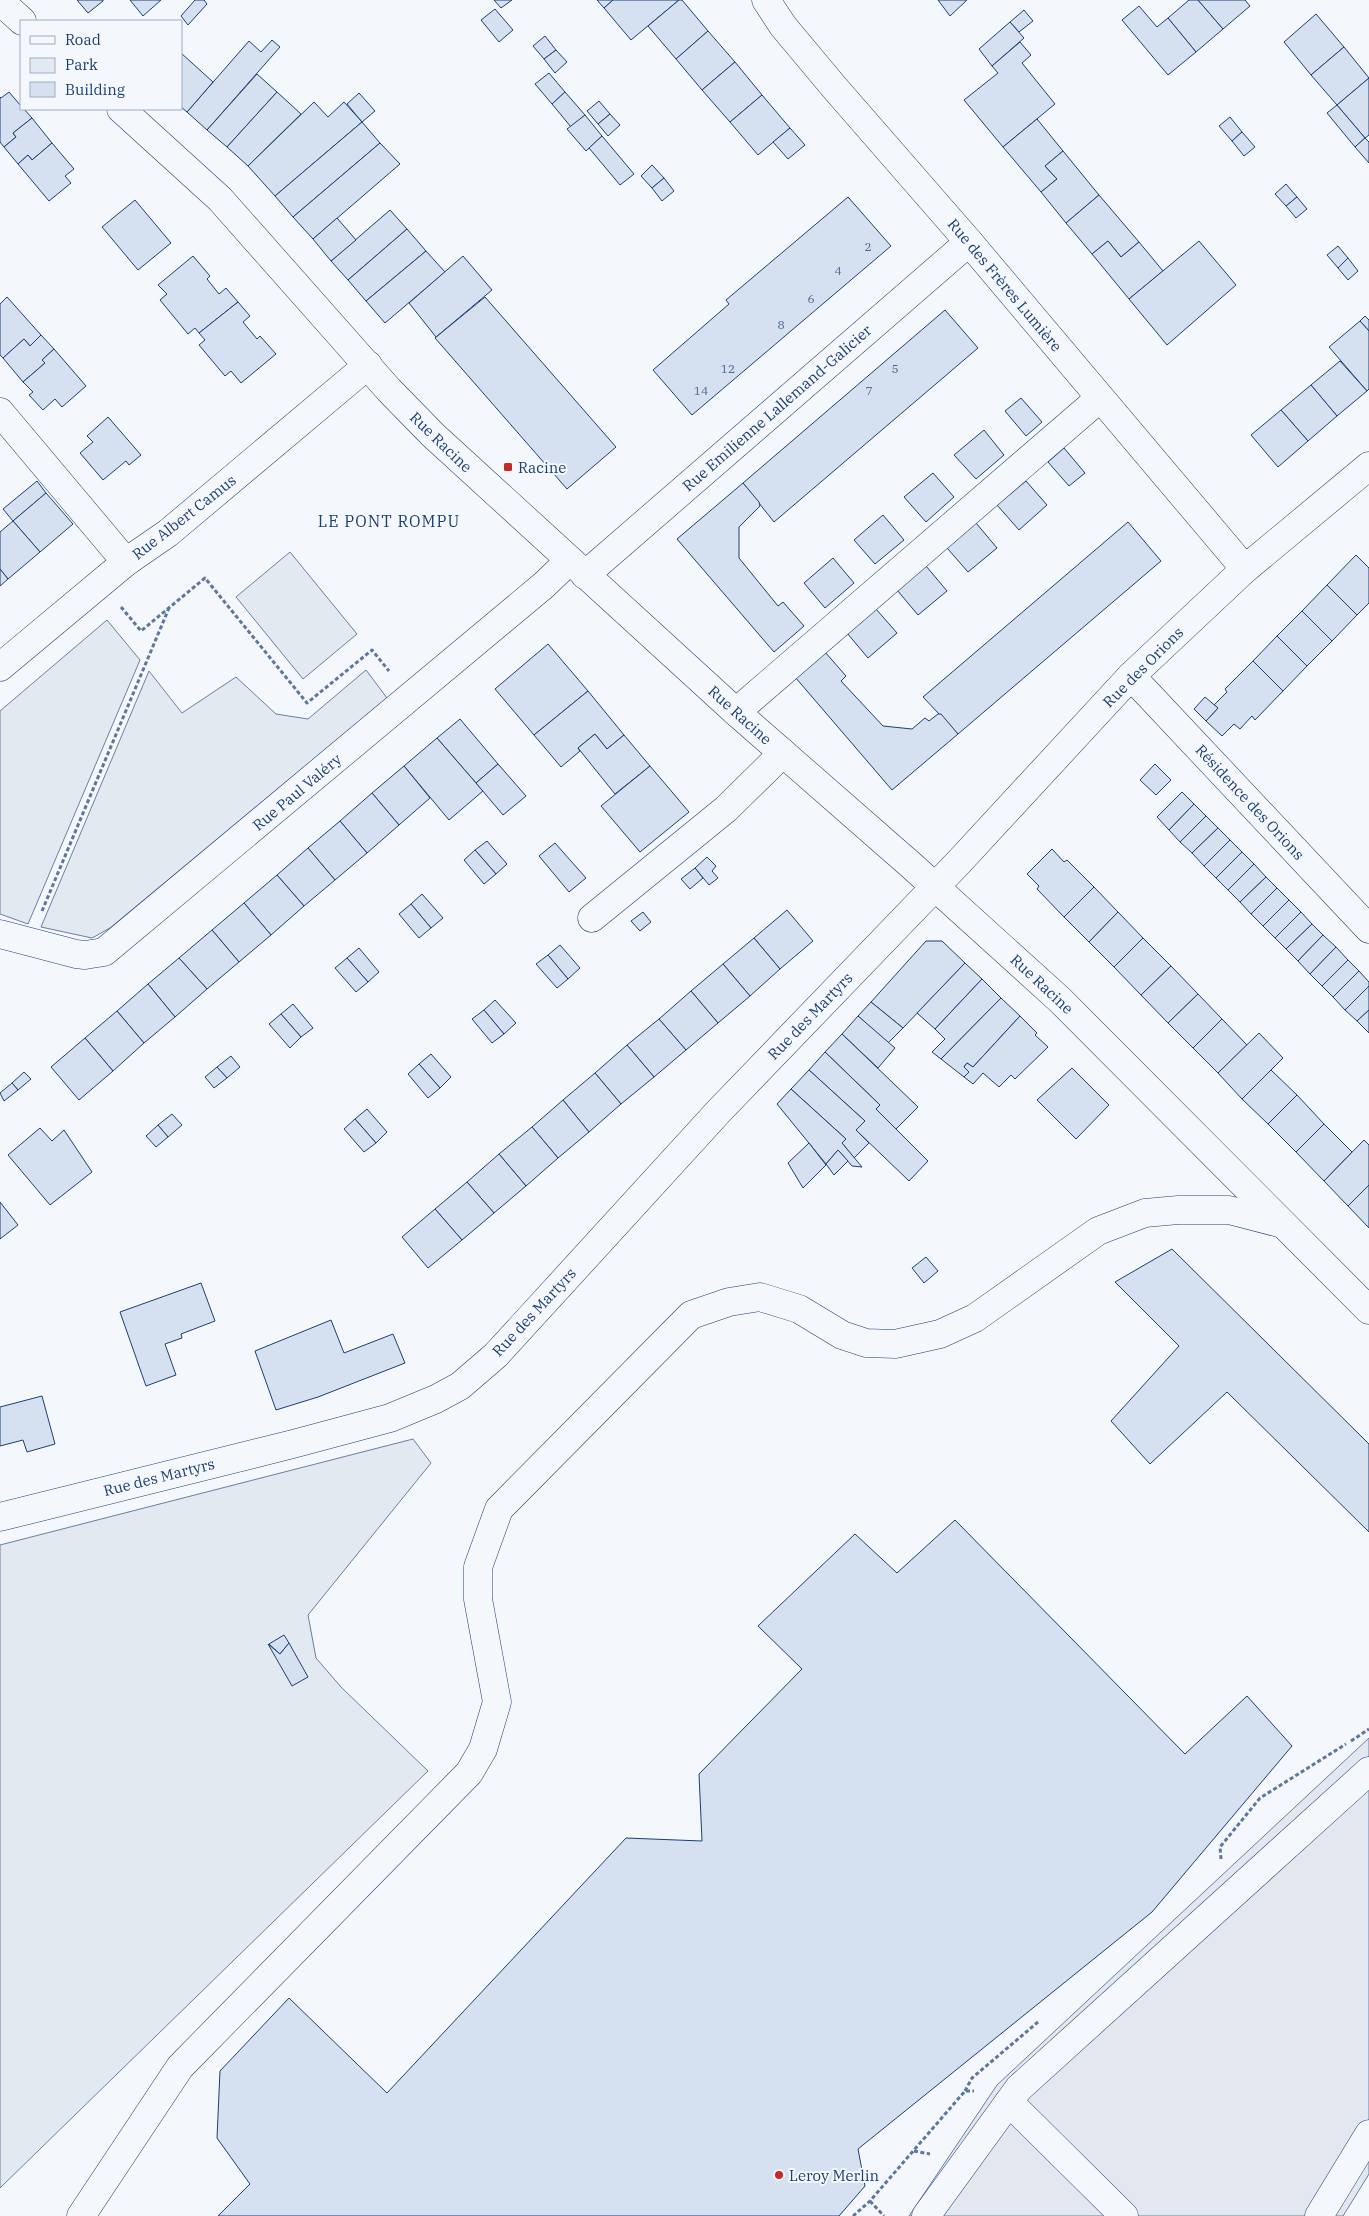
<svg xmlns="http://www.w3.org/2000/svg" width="1369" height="2216" font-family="'IBM Plex Serif',serif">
	<rect width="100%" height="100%" fill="#f4f7fb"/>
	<g fill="#e3e9f0" stroke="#687fa3">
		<polygon points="290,552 357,634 303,679 236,597"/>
		<polygon points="107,620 140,660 28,924 0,914 0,711"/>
		<polygon points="366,670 387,698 110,928 92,938 41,927 149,671 182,713 236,677 276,714 308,719"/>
		<polygon points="413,1439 431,1463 308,1615 316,1658 341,1687 428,1771 0,2188 0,1545"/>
	</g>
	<polygon fill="#e3e8f0" stroke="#687fa3" points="1369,1738 1369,2174 1343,2216 909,2216 997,2085"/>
	<g fill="#d5e0f0" stroke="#1d3f73">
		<polygon points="77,0 103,0 103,1 88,13"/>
		<polygon points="130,0 161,0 143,16"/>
		<polygon points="195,0 204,0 207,4 188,25 181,16"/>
		<polygon points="494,0 512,0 501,8"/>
		<polygon points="597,0 613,0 604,8"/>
		<polygon points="613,0 679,0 631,40 604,8"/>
		<polygon points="679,0 682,0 708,31 676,59 648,26"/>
		<polygon points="938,0 967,0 950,16"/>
		<polygon points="1189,0 1198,0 1223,29 1196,52 1168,18"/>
		<polygon points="1198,0 1245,0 1250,6 1223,29"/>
		<polygon points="1139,6 1157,27 1168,18 1196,52 1168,75 1122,20"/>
		<polygon points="495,9 513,30 499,42 481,20"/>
		<polygon points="1024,10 1033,21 1019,32 1010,22"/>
		<polygon points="1316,14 1344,47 1311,75 1284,42"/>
		<polygon points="1010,22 1024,38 992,66 979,49"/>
		<polygon points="708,31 735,62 702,90 676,59"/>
		<polygon points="545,36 556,50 544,59 533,46"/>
		<polygon points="272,40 280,47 207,130 187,112 249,41 261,52"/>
		<polygon points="1020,42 1031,55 1022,63 1055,104 1003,147 964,100 998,73 992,66"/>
		<polygon points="1344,47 1369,78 1337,105 1311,75"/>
		<polygon points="556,50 567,62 555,73 544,59"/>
		<polygon points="181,53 213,82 187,112 181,107"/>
		<polygon points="735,62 762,95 730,122 702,90"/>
		<polygon points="549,73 565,92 552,104 535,84"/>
		<polygon points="257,74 277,92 227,147 207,130"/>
		<polygon points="1369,78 1369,135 1365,138 1337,105"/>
		<polygon points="9,92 21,106 21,109 24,109 32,118 13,133 16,137 4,147 0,142 0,97 1,98"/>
		<polygon points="277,92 301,114 248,166 227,147"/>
		<polygon points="565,92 585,115 571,127 552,104"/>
		<polygon points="359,93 375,111 362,122 347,104"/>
		<polygon points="762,95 790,128 758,155 730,122"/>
		<polygon points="599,101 610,114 598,124 587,111"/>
		<polygon points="314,102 328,117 344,102 362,122 275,196 248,166"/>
		<polygon points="1337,105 1365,138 1355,147 1327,113"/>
		<polygon points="610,114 620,125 608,136 598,124"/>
		<polygon points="585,115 602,136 586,151 567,129"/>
		<polygon points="1230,117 1242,132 1232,141 1219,126"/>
		<polygon points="32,118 52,143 32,160 28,155 18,164 4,147 16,137 13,133"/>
		<polygon points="1037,119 1063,151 1045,166 1057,179 1041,192 1003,147"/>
		<polygon points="362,122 380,143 293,217 275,196"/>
		<polygon points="790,128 805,145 788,159 773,142"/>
		<polygon points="1242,132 1255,147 1244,156 1232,141"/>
		<polygon points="602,136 634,174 620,185 589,148"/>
		<polygon points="1365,138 1369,142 1369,163 1355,147"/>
		<polygon points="52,143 74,169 65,176 71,183 49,201 18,164 28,155 32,160"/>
		<polygon points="380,143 400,164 313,239 293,217"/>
		<polygon points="1063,151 1099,195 1066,223 1041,192 1057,179 1045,166"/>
		<polygon points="652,165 664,178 652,188 641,176"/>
		<polygon points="664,178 674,191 662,201 652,188"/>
		<polygon points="1286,184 1297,197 1286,206 1275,194"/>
		<polygon points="1099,195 1139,242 1121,257 1108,241 1092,254 1066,223"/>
		<polygon points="848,197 891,246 692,415 653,370 729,304 726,300"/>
		<polygon points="1297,197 1307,209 1296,218 1286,206"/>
		<polygon points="135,200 171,243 138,270 102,227"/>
		<polygon points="390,210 407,229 348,280 331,261"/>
		<polygon points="337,218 356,240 331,261 313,239"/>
		<polygon points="407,229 426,251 366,301 348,280"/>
		<polygon points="1108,241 1121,257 1139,242 1163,271 1129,299 1092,254"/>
		<polygon points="1199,241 1236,285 1167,345 1129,299"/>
		<polygon points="1338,246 1348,258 1338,268 1327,255"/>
		<polygon points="426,251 445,272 385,323 366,301"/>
		<polygon points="193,256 210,276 207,279 219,294 226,288 238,302 199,333 195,328 188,334 160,300 167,294 158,285"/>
		<polygon points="463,256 492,290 436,337 409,303"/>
		<polygon points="1348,258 1358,271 1348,280 1338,268"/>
		<polygon points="7,297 41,335 30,346 24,339 3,358 0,355 0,304"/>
		<polygon points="485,297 616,447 567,489 435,338"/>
		<polygon points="238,302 250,316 243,322 257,339 260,336 276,354 241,383 231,371 225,376 199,345 205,340 199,333"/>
		<polygon points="945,310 978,348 774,522 743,483"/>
		<polygon points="1365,316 1369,320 1369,331 1360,321"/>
		<polygon points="1360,321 1369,331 1369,389 1367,391 1329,347"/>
		<polygon points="41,335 54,349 42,360 45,363 23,382 3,358 24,339 30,346"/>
		<polygon points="54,349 86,386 62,407 55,399 43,410 29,395 33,392 23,382 45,363 42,360"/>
		<polygon points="1340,361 1367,391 1337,416 1311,385"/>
		<polygon points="1311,385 1337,416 1308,441 1281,410"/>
		<polygon points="1021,398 1042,422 1026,436 1005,411"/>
		<polygon points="1281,410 1308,441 1278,467 1251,435"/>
		<polygon points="108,417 141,455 129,465 126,461 103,480 80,453 93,442 87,436"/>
		<polygon points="984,430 1004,455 976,479 954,455"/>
		<polygon points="1064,448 1085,473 1069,486 1048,462"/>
		<polygon points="933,473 954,497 926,522 904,497"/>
		<polygon points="37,481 46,493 13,521 3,509"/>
		<polygon points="1026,481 1047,505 1019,530 997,505"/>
		<polygon points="743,483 759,502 760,506 739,527 739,558 778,606 783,602 804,626 774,652 677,539"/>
		<polygon points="46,493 73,524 40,552 13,521"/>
		<polygon points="883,515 904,540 875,564 854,540"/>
		<polygon points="13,521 40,552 8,579 0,569 0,532"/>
		<polygon points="1128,522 1161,561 958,734 923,697"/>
		<polygon points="976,523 997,548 968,572 947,548"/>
		<polygon points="1356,555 1369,568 1369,603 1357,615 1327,585"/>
		<polygon points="833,558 854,583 825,608 804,583"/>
		<polygon points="926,566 947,591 918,615 897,590"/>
		<polygon points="0,569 8,579 0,586"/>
		<polygon points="1327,585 1357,615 1332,641 1302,611"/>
		<polygon points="876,609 897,633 868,658 847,633"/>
		<polygon points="1302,611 1332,641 1307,666 1277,636"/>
		<polygon points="1277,636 1307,666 1283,691 1253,661"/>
		<polygon points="548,644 588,691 534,735 495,689"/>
		<polygon points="825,652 846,676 841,681 883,726 912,729 925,718 929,721 938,714 941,714 958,734 892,790 795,677"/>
		<polygon points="1253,661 1283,691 1255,720 1252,716 1240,729 1234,724 1222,736 1206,721 1218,708 1214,705 1227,692 1225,689"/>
		<polygon points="588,691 624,735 607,749 595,734 578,748 580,751 561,767 534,735"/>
		<polygon points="1205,697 1218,708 1206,721 1194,709"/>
		<polygon points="460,719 498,764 476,783 437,738"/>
		<polygon points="595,734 607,749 624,735 650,766 615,794 578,748"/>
		<polygon points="437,738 483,791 449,820 404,766"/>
		<polygon points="498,764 526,796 503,815 476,783"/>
		<polygon points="1155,764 1171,780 1156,795 1140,780"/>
		<polygon points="404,766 430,798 399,825 372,793"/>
		<polygon points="650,766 689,812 640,852 601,806"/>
		<polygon points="1182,792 1194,804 1169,830 1157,817"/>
		<polygon points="372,793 399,825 367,853 340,821"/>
		<polygon points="1194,804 1206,816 1180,842 1169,830"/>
		<polygon points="1206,816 1218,828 1192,853 1180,842"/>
		<polygon points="340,821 367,853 335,880 308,848"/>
		<polygon points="1218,828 1230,840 1204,866 1192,853"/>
		<polygon points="1230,840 1242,852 1216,878 1204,866"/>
		<polygon points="487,841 507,864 496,874 475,850"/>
		<polygon points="555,843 586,878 569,892 539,856"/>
		<polygon points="308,848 335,880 304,906 277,875"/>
		<polygon points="1052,849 1064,862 1067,860 1094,887 1064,917 1037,889 1039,886 1027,874"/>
		<polygon points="475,850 496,874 484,884 464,860"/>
		<polygon points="1242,852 1254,864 1228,890 1216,878"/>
		<polygon points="707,857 716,866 712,871 718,878 709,885 695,868"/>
		<polygon points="1254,864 1266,877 1240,902 1228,890"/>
		<polygon points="695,868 703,878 690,889 681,879"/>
		<polygon points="277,875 304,906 271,935 244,903"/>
		<polygon points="1266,877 1277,888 1251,914 1240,902"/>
		<polygon points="1094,887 1118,912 1089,942 1064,917"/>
		<polygon points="1277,888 1289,900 1263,926 1251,914"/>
		<polygon points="422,894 443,918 431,928 411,904"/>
		<polygon points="1289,900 1301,912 1275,938 1263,926"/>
		<polygon points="244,903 271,935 239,962 212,930"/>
		<polygon points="411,904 431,928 419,938 399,914"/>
		<polygon points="787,910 813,941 780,969 754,938"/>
		<polygon points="643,912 651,922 640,931 631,921"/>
		<polygon points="1118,912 1143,938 1114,967 1089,942"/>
		<polygon points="1301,912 1312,924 1286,949 1275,938"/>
		<polygon points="1312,924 1323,935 1298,961 1286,949"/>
		<polygon points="212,930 239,962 207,989 179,958"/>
		<polygon points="1323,935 1336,947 1310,974 1298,961"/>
		<polygon points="754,938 780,969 750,996 723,964"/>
		<polygon points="1143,938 1171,966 1141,995 1114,967"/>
		<polygon points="926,941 942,941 965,963 903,1028 871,1002"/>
		<polygon points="560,945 580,968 568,979 548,955"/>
		<polygon points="1336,947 1348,960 1322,986 1310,974"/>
		<polygon points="359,948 379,972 368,982 347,958"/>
		<polygon points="548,955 568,979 557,988 536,964"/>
		<polygon points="179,958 207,989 175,1017 148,984"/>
		<polygon points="347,958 368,982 356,992 335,968"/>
		<polygon points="1348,960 1359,971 1333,997 1322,986"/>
		<polygon points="965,963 982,979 935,1029 917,1013"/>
		<polygon points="723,964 750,996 718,1023 691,991"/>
		<polygon points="1171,966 1198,994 1168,1023 1141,995"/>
		<polygon points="1359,971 1369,982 1369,986 1345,1010 1333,997"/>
		<polygon points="982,979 1001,998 941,1059 932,1052 945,1039 935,1029"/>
		<polygon points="148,984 175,1017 144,1043 117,1011"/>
		<polygon points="1369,986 1369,1010 1357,1021 1345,1010"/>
		<polygon points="691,991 718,1023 686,1050 659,1019"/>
		<polygon points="1198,994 1222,1019 1193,1048 1168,1023"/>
		<polygon points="1001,998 1020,1016 973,1067 967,1063 964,1067 969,1072 964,1077 941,1059"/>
		<polygon points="495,1000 516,1023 504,1034 484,1010"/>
		<polygon points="871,1002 903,1028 888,1043 858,1016"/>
		<polygon points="293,1004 313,1028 301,1037 281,1014"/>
		<polygon points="484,1010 504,1034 492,1043 472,1019"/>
		<polygon points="1369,1010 1369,1033 1357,1021"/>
		<polygon points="117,1011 144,1043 113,1071 85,1038"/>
		<polygon points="281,1014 301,1037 290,1048 269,1024"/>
		<polygon points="858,1016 895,1048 878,1068 842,1034"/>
		<polygon points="1020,1016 1037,1033 1035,1035 1048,1047 1015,1079 1011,1075 999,1087 983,1073 973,1084 964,1077 969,1072 964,1067 967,1063 973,1067"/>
		<polygon points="659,1019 686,1050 654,1077 627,1045"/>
		<polygon points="1222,1019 1247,1045 1218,1073 1193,1048"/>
		<polygon points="1259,1033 1283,1058 1242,1099 1218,1073"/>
		<polygon points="842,1034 918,1107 896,1129 876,1109 880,1105 825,1052"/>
		<polygon points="85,1038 113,1071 79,1100 51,1067"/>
		<polygon points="627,1045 654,1077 621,1104 595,1073"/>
		<polygon points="825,1052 880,1105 876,1109 928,1161 909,1181 856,1130 865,1121 809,1070"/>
		<polygon points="431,1054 451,1077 440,1088 419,1064"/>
		<polygon points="231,1056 240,1067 227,1078 217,1067"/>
		<polygon points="419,1064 440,1088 428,1098 408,1074"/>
		<polygon points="217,1067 227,1078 214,1088 205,1077"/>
		<polygon points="1072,1068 1109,1105 1076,1139 1037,1100"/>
		<polygon points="809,1070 865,1121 856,1130 869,1143 854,1158 842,1143 846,1139 791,1089"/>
		<polygon points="1271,1070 1297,1095 1268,1124 1242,1099"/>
		<polygon points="24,1072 31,1079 18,1090 12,1083"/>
		<polygon points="595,1073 621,1104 589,1132 563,1100"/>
		<polygon points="12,1083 18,1090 4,1101 0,1093"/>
		<polygon points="791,1089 846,1139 842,1143 862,1167 852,1166 838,1150 826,1164 777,1104"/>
		<polygon points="1297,1095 1324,1124 1296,1152 1268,1124"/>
		<polygon points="563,1100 589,1132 558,1158 532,1127"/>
		<polygon points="367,1109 387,1132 376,1143 355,1119"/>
		<polygon points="172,1114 182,1125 168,1137 158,1125"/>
		<polygon points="355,1119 376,1143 364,1152 344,1129"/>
		<polygon points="1324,1124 1352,1152 1324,1181 1296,1152"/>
		<polygon points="158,1125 168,1137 156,1147 146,1136"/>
		<polygon points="532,1127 558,1158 526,1186 499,1154"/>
		<polygon points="40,1128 52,1141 64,1130 92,1172 50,1205 8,1155"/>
		<polygon points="1364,1140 1369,1145 1369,1185 1348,1206 1324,1181"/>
		<polygon points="809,1143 826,1165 803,1188 788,1163"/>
		<polygon points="838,1150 848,1161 834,1175 826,1164"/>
		<polygon points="499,1154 526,1186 494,1213 467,1182"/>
		<polygon points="467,1182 494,1213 462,1240 435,1209"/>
		<polygon points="1369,1185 1369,1228 1348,1206"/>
		<polygon points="0,1202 18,1225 0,1239"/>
		<polygon points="435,1209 462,1240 428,1268 402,1237"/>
		<polygon points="1172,1249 1369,1444 1369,1532 1227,1392 1150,1464 1111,1421 1179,1346 1115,1282"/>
		<polygon points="926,1257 938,1271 924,1283 912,1268"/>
		<polygon points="201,1283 215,1321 181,1334 182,1338 165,1344 176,1375 146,1386 120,1312"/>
		<polygon points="331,1320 344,1353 393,1334 405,1363 318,1397 276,1410 255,1351"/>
		<polygon points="42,1396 55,1444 27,1452 23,1440 0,1446 0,1407"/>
		<polygon points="955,1520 1185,1754 1247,1696 1292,1746 1152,1912 858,2149 865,2186 839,2216 218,2216 250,2184 217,2138 220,2071 289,1998 387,2093 626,1838 702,1841 699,1774 802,1669 758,1626 855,1534 897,1573"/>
		<polygon points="284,1635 289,1643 280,1654 269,1644"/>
		<polygon points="289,1643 308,1677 292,1686 268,1644 280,1654"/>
	</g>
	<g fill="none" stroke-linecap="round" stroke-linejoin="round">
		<defs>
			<g id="minor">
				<polyline points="766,0 783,26 834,87 969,242 1245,569"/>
				<polyline points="0,1 22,21"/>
				<polyline points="121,109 220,199 389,390 433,435 736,712 912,866 1060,1000 1369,1310"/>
				<polyline points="0,412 126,562"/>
				<polyline points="585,575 969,242"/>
				<polyline points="0,667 126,562 168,533 368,365"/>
				<polyline points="1131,676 1369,929"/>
				<polyline points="736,712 1100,398"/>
				<polyline points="592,918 726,809 783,753"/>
				<polyline points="0,934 76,954 85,955 104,952 544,585 569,561"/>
				<polyline points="0,1517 293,1444 390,1418 436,1399 460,1386 496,1355 719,1111 959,862 1131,676 1245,569 1369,466"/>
				<polyline points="1009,2102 1124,2216"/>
				<polyline points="81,2216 180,2067 469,1773 483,1749 497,1702 478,1599 478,1567 499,1509 691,1315 729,1302 760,1297 799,1309 842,1335 866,1343 895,1344 940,1334 975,1318 1098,1231 1145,1213 1178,1210 1229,1210 1283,1224"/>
				<polyline points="926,2216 1019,2088 1369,1771"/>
				<polyline points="1319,2216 1369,2134"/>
			</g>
		</defs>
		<use href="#minor" stroke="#1d3f73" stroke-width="29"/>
		<g stroke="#5e769c" stroke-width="3" stroke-dasharray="4 2.5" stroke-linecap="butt">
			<polyline points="121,607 141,631 205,578 307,703 372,650 389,671"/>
			<polyline points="42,911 169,608"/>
			<polyline points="1351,1741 1369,1729"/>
			<polyline points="1221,1859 1220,1847 1260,1798 1346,1744"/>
			<polyline points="965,2091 972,2078 1038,2022"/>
			<polyline points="914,2151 930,2154"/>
			<polyline points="870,2201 884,2216"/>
			<polyline points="853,2216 870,2201 965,2091 974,2091"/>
		</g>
		<use href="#minor" stroke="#f4f7fb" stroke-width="28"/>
	</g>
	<g fill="#c62828" stroke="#f4f7fb" stroke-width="2">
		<rect x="503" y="462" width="10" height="10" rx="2.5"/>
		<circle cx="779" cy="2175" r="5"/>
	</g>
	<g text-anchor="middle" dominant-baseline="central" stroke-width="4" stroke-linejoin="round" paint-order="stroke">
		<g font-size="12" fill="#4b6792">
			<text x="868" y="246">2</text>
			<text x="838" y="270">4</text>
			<text x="811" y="298">6</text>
			<text x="781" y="324">8</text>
			<text x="728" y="368">12</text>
			<text x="895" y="368">5</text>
			<text x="701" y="390">14</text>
			<text x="869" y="390">7</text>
		</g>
		<g font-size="15" fill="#1d3f73" stroke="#f4f7fb">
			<text transform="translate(1005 285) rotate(50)">Rue des Frères Lumière</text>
			<text transform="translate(777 408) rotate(-41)">Rue Emilienne Lallemand-Galicier</text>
			<text transform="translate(441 442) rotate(44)">Rue Racine</text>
			<text transform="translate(184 517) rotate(-38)">Rue Albert Camus</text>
			<text transform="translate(1143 667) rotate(-45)">Rue des Orions</text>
			<text transform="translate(740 715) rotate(42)">Rue Racine</text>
			<text transform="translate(297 792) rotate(-40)">Rue Paul Valéry</text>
			<text transform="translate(1250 802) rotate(47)">Résidence des Orions</text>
			<text transform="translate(1042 984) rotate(43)">Rue Racine</text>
			<text transform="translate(810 1016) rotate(-46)">Rue des Martyrs</text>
			<text transform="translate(534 1312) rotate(-47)">Rue des Martyrs</text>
			<text transform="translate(159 1477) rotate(-14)">Rue des Martyrs</text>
		</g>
		<g font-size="15" fill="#1d3f73" stroke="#f4f7fb" text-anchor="start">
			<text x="518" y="467">Racine</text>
			<text x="789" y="2175">Leroy Merlin</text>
		</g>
		<g font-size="16" letter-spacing="1" fill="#1d3f73" stroke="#f4f7fb">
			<text x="389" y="521">LE PONT ROMPU</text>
		</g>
	</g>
	<rect x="20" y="20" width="162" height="90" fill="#f4f7fb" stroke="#9eadc5"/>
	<rect x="30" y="36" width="25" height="8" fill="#f4f7fb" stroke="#9eadc5"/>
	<text x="65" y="45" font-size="15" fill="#1d3f73">Road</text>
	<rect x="30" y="58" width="25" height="15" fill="#e3e9f0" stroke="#9eadc5"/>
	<text x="65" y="70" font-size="15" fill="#1d3f73">Park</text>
	<rect x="30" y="82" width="25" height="15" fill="#d5e0f0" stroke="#9eadc5"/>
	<text x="65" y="95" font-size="15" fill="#1d3f73">Building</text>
</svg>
